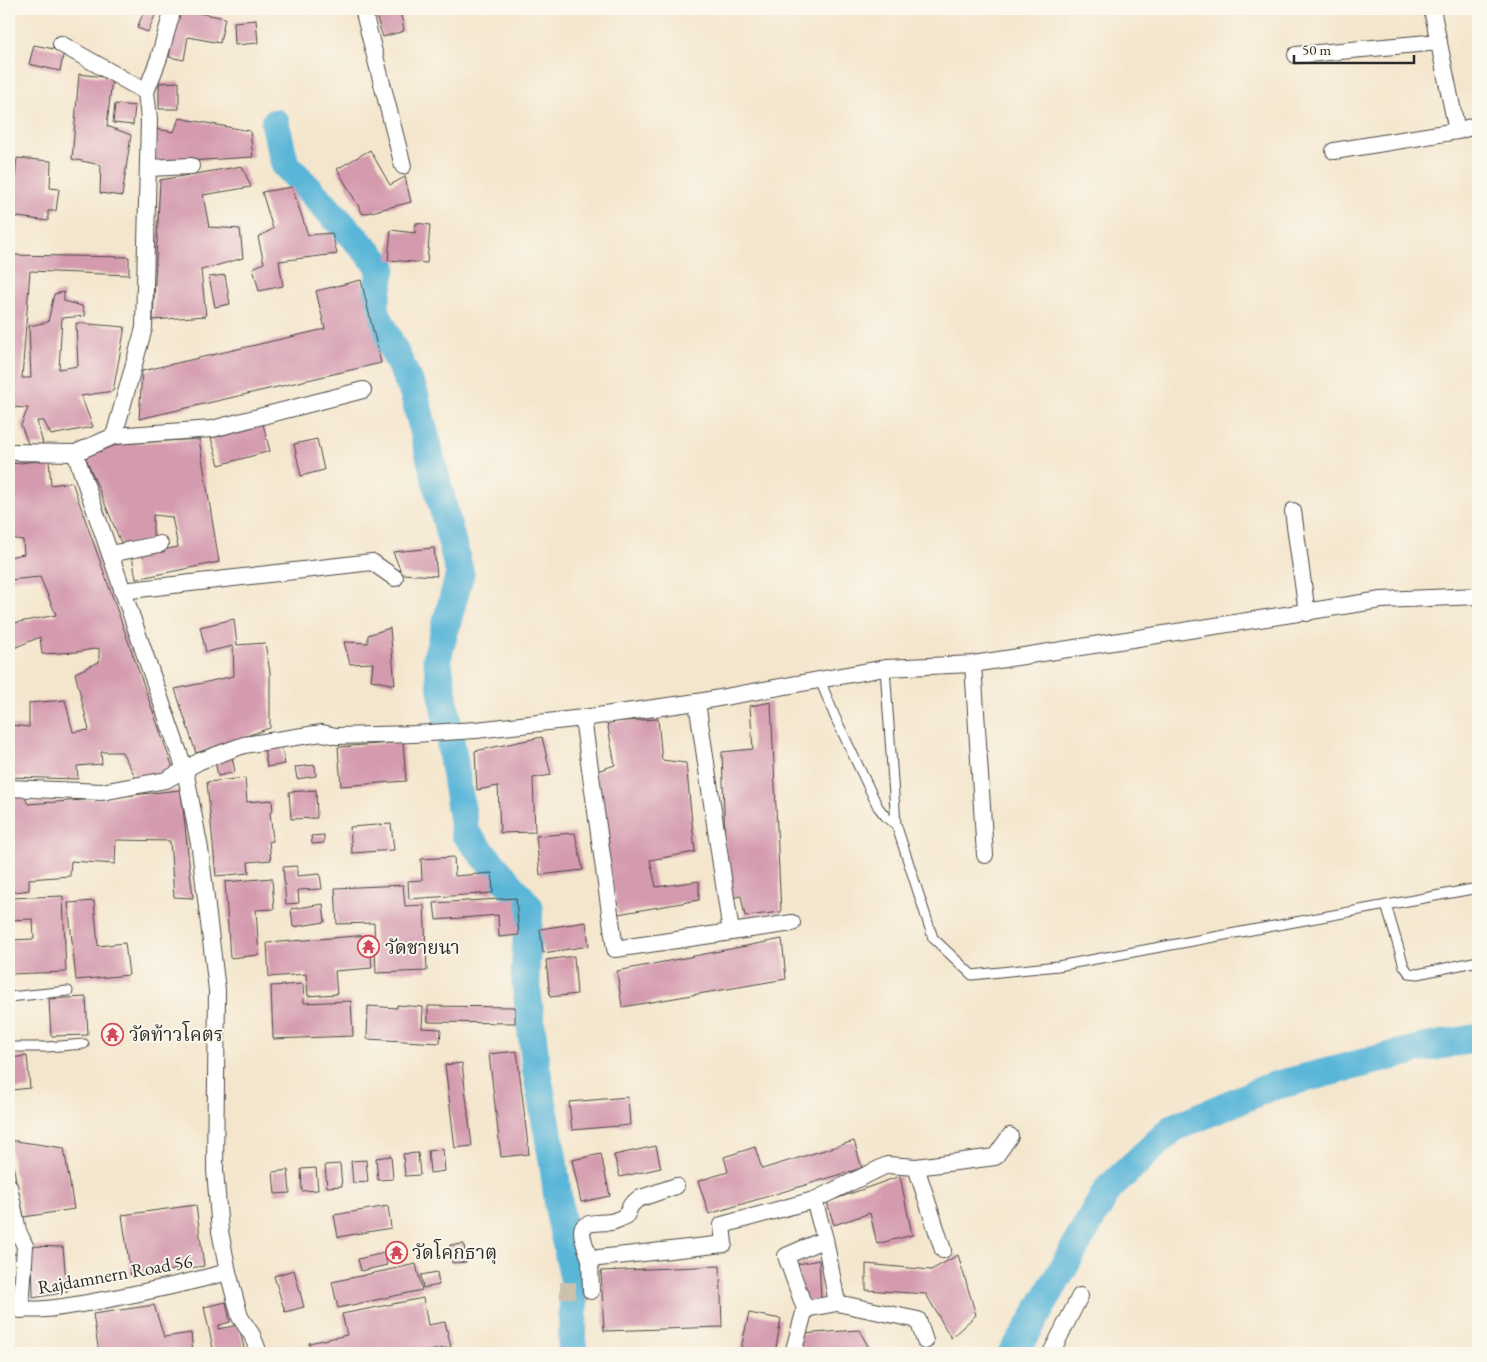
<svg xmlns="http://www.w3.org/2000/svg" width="1487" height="1362" font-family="'EB Garamond','Noto Serif Thai',serif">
	<rect width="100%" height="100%" fill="#fbf7ec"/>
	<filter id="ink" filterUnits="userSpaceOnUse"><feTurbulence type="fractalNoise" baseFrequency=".02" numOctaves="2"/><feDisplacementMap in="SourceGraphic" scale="10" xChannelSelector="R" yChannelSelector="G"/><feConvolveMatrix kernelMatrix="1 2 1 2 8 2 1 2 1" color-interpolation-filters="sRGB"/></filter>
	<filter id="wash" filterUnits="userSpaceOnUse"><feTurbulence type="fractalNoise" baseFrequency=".0096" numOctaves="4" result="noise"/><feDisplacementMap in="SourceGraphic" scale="20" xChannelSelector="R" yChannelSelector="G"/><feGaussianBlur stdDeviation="1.12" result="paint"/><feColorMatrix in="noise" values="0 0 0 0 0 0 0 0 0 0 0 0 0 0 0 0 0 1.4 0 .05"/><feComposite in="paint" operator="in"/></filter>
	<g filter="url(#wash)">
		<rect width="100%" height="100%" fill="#f4e6cd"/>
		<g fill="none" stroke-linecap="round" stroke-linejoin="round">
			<g stroke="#5ab6d8" stroke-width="29">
				<polyline points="275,123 285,164 382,267 374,309 414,393 460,574 437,658 465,833 529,907 525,974 536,1068 553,1160 560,1215 574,1278 572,1353"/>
				<polyline points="1012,1353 1024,1337 1108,1189 1173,1128 1270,1087 1418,1049 1478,1038"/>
			</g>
		</g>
		<g id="blocks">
			<g fill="#d49aae">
				<polygon points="145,9 156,13 148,32 137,28"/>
				<polygon points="178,9 225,18 220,43 188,37 184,60 169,57"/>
				<polygon points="396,9 400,9 404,31 383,37 375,13"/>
				<polygon points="256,20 258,43 235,45 234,22"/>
				<polygon points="34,45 64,51 60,71 29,64"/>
				<polygon points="79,74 112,78 107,126 131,135 122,196 100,193 101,165 72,159"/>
				<polygon points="179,82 179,109 159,109 159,83"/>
				<polygon points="115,104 135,106 133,125 113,123"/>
				<polygon points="179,118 250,131 253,157 156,163 156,129 174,132"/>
				<polygon points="370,150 390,185 405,177 411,202 363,214 337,169"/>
				<polygon points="17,158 51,161 50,188 59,189 56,211 48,211 48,221 11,216"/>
				<polygon points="242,166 251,187 203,195 209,227 240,229 243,258 201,270 206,316 153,320 160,180"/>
				<polygon points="292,187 308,235 332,233 337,254 279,261 283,286 259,291 253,268 264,263 258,237 273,229 262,192"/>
				<polygon points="416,223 430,225 427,263 388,260 391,230 415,233"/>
				<polygon points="9,255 129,257 129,275 30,271 22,378 31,378 29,326 48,322 54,294 64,292 64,301 82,306 85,316 62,318 59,369 78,366 76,323 125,327 113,391 81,396 93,427 51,435 44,421 37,421 43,444 29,446 21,425 28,408 9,407"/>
				<polygon points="225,275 230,304 215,307 209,277"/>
				<polygon points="361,280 381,363 139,419 142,371 325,329 316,291"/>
				<polygon points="263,424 270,451 219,465 211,438"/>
				<polygon points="199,439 219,562 136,579 132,556 178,547 172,517 153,515 153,539 122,545 85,456 119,444"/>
				<polygon points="317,439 324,470 301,476 294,444"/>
				<polygon points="49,460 51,485 72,482 174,771 137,780 122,752 101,752 102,764 77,766 78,779 9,777 9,725 29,727 29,703 65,700 73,732 89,730 75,673 99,662 99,648 77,652 42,654 40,637 9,650 9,624 56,615 40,577 9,580 9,557 24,554 23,540 9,538 9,464"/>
				<polygon points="434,548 437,576 402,574 393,552"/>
				<polygon points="234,619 237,645 265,643 270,672 270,728 196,753 175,689 234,676 233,646 206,652 200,627"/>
				<polygon points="390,628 395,685 371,680 373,663 350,664 344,642 368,643 368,635"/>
				<polygon points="771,702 781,912 745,916 741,896 727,899 722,752 753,749 750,706"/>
				<polygon points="658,719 662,760 686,763 695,852 650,860 656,887 699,881 699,900 618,914 594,772 615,765 607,722"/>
				<polygon points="542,737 551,775 533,778 535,832 500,833 498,786 477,790 475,751"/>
				<polygon points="403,742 406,781 341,786 338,747"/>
				<polygon points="281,744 285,764 267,767 264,747"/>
				<polygon points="232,757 235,772 218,776 215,761"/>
				<polygon points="315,765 316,776 297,779 295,767"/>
				<polygon points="245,778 247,802 272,800 273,812 270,812 273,841 269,842 271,860 248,862 249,873 216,876 207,782"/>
				<polygon points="181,790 193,898 174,897 170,841 116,840 115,864 71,861 70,876 29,879 29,890 10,893 9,887 9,795 23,794 28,804 83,800"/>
				<polygon points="316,790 317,818 291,819 289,792"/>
				<polygon points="391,824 394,850 352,853 350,827"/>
				<polygon points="575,833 583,870 540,875 536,836"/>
				<polygon points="324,835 324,843 312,844 311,836"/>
				<polygon points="454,857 455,876 492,873 493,893 409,899 408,881 422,880 421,859"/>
				<polygon points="297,866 297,876 320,874 322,889 298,890 299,903 286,904 283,867"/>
				<polygon points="272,878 274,909 256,910 259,955 230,958 225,882"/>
				<polygon points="403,885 405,906 424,905 427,971 376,973 374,923 337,924 335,888"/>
				<polygon points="63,896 66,972 9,974 9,940 34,939 33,919 9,920 9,898"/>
				<polygon points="516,898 519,935 499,937 498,915 436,920 434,903"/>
				<polygon points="94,901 98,946 125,943 129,975 76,980 68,903"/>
				<polygon points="323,904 325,922 293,927 291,909"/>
				<polygon points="586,922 589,946 543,953 540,929"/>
				<polygon points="369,935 372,968 335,971 337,994 308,996 306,974 269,977 267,943"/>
				<polygon points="782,939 786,979 622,1007 617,971"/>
				<polygon points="574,956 577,994 550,997 546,960"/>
				<polygon points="303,984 304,1003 351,1001 353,1036 273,1039 271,986"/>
				<polygon points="86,997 88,1035 51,1036 49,999"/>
				<polygon points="397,1005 423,1007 422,1028 441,1029 440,1043 367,1039 368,1006 397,1008"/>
				<polygon points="428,1006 515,1007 515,1023 428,1022"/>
				<polygon points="517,1051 529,1154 501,1157 489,1054"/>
				<polygon points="27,1056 30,1088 12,1090 10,1058"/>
				<polygon points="462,1063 472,1146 455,1148 445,1065"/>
				<polygon points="628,1097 630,1125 572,1130 569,1102"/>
				<polygon points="9,1140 64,1148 74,1209 24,1217 16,1181"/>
				<polygon points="854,1141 862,1168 709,1214 698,1181 728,1172 724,1157 755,1147 762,1169"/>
				<polygon points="656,1146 661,1168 620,1177 614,1155"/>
				<polygon points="443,1149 445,1171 430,1173 428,1151"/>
				<polygon points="418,1153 420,1175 405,1176 403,1154"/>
				<polygon points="601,1154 610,1196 581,1202 572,1160"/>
				<polygon points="391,1156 393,1179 378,1180 376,1158"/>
				<polygon points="366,1160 368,1182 353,1183 351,1161"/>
				<polygon points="340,1164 342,1186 327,1187 325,1165"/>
				<polygon points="316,1168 318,1190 302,1191 301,1169"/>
				<polygon points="288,1170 290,1193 275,1194 273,1172"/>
				<polygon points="900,1176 912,1235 877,1244 870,1213 834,1225 827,1202"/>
				<polygon points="196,1205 204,1266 131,1276 122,1215"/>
				<polygon points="388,1206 391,1228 338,1237 334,1215"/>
				<polygon points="464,1244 466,1262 452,1263 450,1245"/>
				<polygon points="32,1246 63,1247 67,1292 33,1298"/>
				<polygon points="384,1253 387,1265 361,1271 358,1259"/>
				<polygon points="9,1254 17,1254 15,1291 9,1291"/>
				<polygon points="958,1255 976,1315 951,1338 926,1294 866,1290 866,1264 931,1270"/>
				<polygon points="819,1260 821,1299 803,1304 798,1264"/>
				<polygon points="416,1264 422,1290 338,1308 332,1282"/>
				<polygon points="720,1266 722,1327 604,1331 601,1271"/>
				<polygon points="294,1270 304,1307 285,1312 274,1276"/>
				<polygon points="437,1272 439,1285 423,1288 421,1275"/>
				<polygon points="423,1298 428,1325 445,1322 451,1347 418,1353 311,1353 309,1343 347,1335 342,1314"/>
				<polygon points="226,1302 230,1322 219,1325 218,1329 239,1325 245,1353 214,1353 204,1307"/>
				<polygon points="154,1305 164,1337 191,1333 193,1353 99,1353 93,1314"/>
				<polygon points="749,1313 781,1319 775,1353 740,1353"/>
				<polygon points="859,1330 872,1353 796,1353 799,1334"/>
			</g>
		</g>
	</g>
	<g filter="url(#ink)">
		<use href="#blocks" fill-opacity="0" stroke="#494743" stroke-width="1"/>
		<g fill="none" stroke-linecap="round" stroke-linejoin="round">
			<polyline stroke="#ccc1ad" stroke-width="16" stroke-dasharray="16 8" stroke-linecap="butt" points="560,1290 591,1291"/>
			<defs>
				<g id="lane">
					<polyline points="885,668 896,824 933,938 972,975 1058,966 1478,888"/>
					<polyline points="820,680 835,717 878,807 886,817 896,824"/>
					<polyline points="1386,905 1404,966 1409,973 1418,974 1478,961"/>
					<polyline points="9,997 68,991"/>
					<polyline points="9,1047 47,1047 84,1044"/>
				</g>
				<g id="street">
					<polyline points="363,9 403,166"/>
					<polyline points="1432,9 1457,131 1478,125"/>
					<polyline points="61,44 146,92"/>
					<polyline points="1296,55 1439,42"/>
					<polyline points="1334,151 1457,131"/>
					<polyline points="148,168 191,166"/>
					<polyline points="114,436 144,328 149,119 146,92 159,58 173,9"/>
					<polyline points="9,452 75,453 114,436 212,429 363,390"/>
					<polyline points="75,453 185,770 200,849 217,990 215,1170 220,1231 228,1272 240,1317 252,1335 259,1353"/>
					<polyline points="1293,511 1307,613"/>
					<polyline points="110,554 160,544"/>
					<polyline points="122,591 372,562 395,578"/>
					<polyline points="973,664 985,855"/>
					<polyline points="583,718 615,949 731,932 697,702"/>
					<polyline points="9,788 102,792 166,780 200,761 244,745 322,733 336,736 414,734 476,730 583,718 697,702 885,668 973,664 1381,600 1478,596"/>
					<polyline points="731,932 792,923"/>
					<polyline points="916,1167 943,1250"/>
					<polyline points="9,1186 18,1231 25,1246 21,1310"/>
					<polyline points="814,1200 887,1165 916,1167 995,1157 1010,1136"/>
					<path d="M590 1259C587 1251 582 1240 582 1231 582 1221 603 1223 611 1222 616 1221 621 1218 626 1216L631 1205 638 1199 676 1186"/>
					<polyline points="591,1291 590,1259 724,1244 722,1225 814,1200 825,1239 786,1256 805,1309 837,1303 825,1239"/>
					<polyline points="837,1303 918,1320 925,1341"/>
					<path d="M9 1308C40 1313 73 1305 104 1300 146 1292 187 1283 228 1272"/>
					<polyline points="793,1353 805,1309"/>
					<polyline points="1051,1353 1080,1296"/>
				</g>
			</defs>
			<use href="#lane" stroke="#494743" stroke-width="11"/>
			<use href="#street" stroke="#494743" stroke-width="18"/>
			<use href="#lane" stroke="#fff" stroke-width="9"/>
			<use href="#street" stroke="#fff" stroke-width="16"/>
		</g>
	</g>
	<defs>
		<symbol id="temple-ring" viewBox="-11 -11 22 22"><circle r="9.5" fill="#fbf7ec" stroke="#d1495b" stroke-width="1.5"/><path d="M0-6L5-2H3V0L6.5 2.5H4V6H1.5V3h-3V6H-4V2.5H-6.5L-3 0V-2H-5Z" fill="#d1495b"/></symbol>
	</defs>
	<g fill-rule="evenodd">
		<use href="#temple-ring" x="356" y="934" width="25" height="25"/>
		<use href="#temple-ring" x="100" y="1022" width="25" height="25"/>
		<use href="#temple-ring" x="384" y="1240" width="25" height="25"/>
	</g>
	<g text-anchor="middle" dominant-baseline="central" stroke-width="4" stroke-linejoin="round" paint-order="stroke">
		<g font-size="19" fill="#2b2b2b" stroke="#fbf7ec" text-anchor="start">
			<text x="385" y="947">วัดชายนา</text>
			<text x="129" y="1034">วัดท้าวโคตร</text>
			<text x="412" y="1252">วัดโคกธาตุ</text>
		</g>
		<g font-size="19" fill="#2b2b2b" stroke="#fbf7ec">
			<text transform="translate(115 1274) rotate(-10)">Rajdamnern Road 56</text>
		</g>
	</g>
	<rect width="1487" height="1362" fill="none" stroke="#fbf7ec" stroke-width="30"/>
	<path d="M1294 55v8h120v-8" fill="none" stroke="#2b2b2b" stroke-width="2.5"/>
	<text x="1302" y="55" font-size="15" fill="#2b2b2b" stroke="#fbf7ec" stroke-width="4" paint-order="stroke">50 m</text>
</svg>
